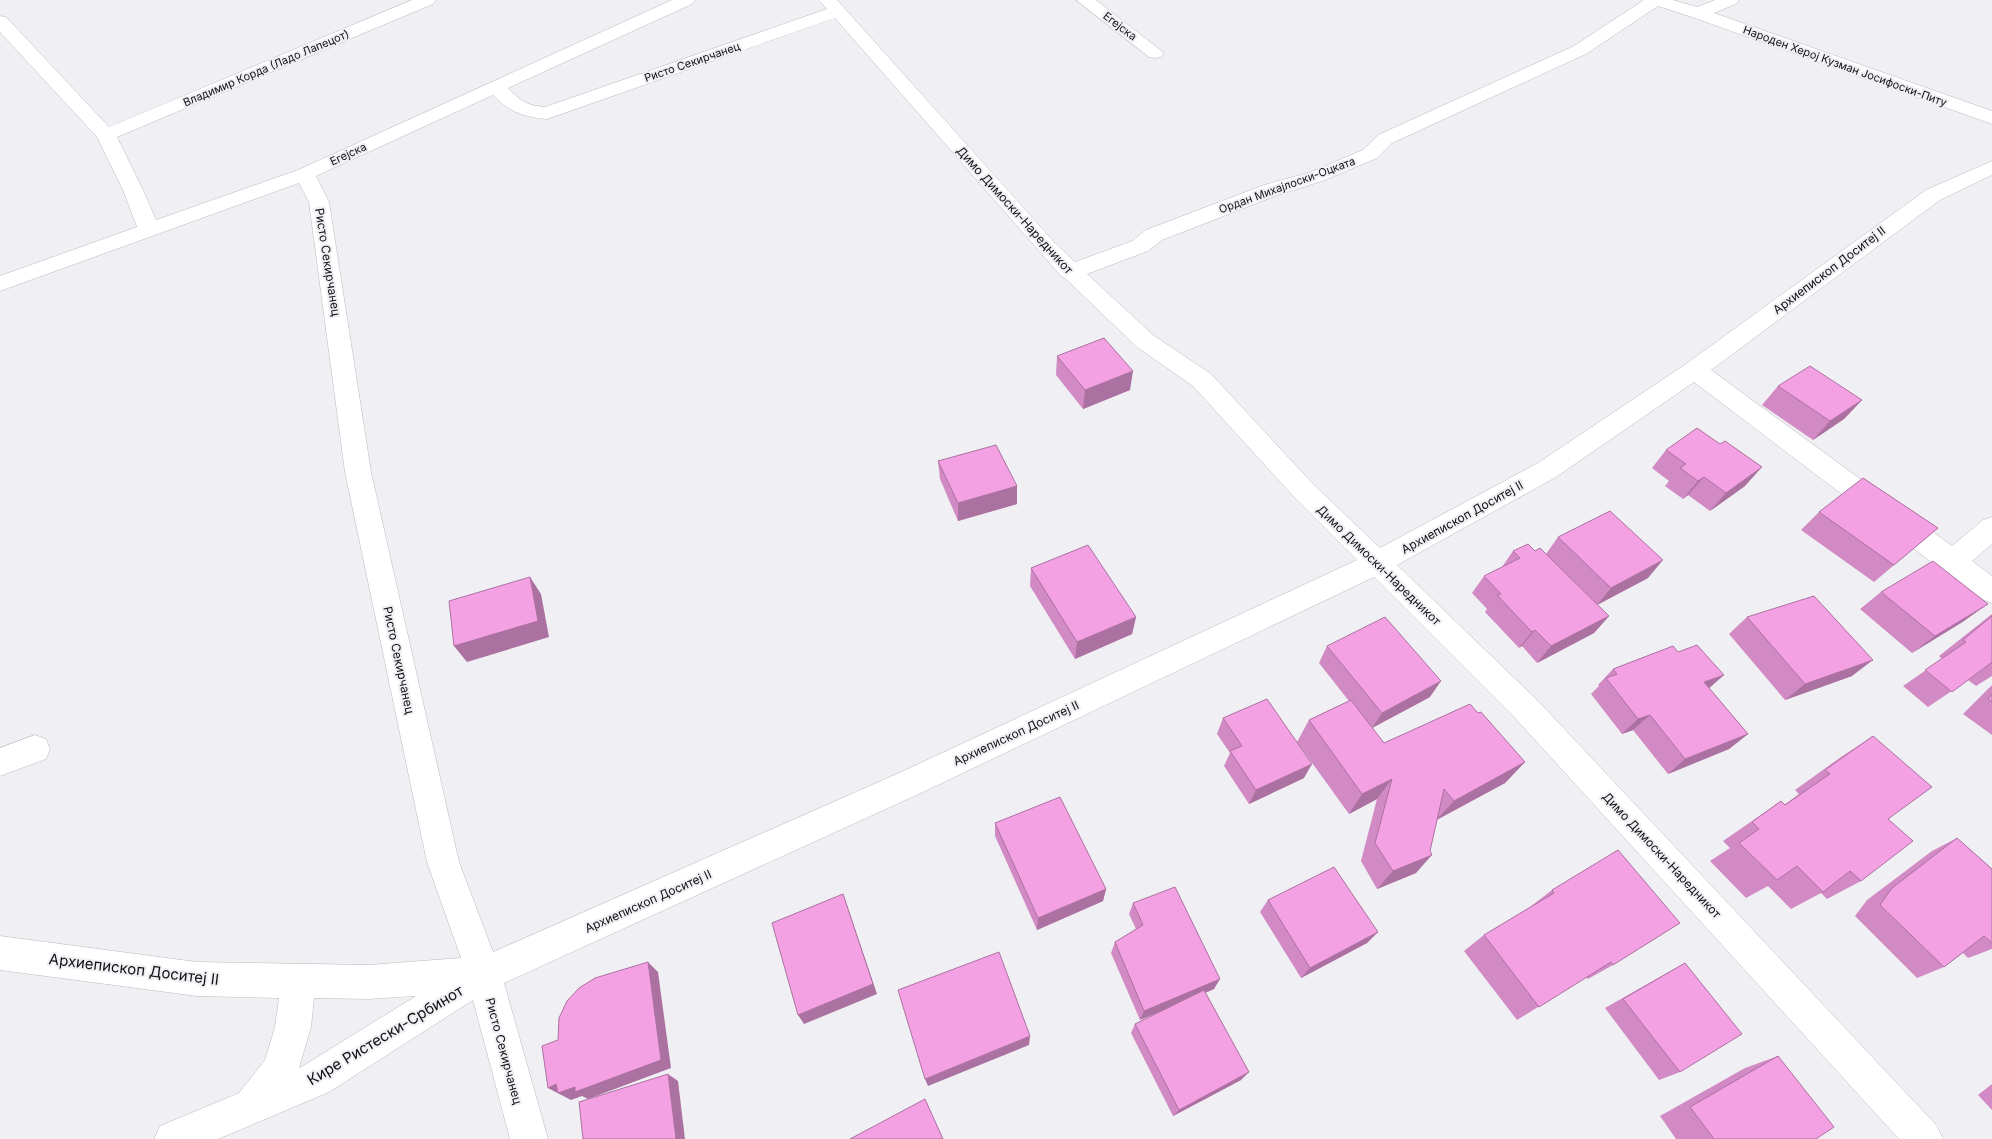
<svg xmlns="http://www.w3.org/2000/svg" width="1992" height="1139" font-family="Inter,sans-serif">
	<rect width="100%" height="100%" fill="#f0f0f4"/>
	<g fill="none" stroke-linecap="round" stroke-linejoin="round">
		<defs>
			<g id="minor">
				<path d="M412 0H436L433 4 117 137 143 190 156 220 298 170 672 0H695L692 4 508 88C520 101 528 106 545 107L827 9 819 0H837L1054 242 1075 262 1132 241 1146 230 1264 185 1311 172 1363 150 1378 135 1574 46 1644 0H1673L1697 7 1715 0H1739L1736 4 1714 13 1992 111V124L1692 17 1658 6 1586 54 1392 143 1377 158 1325 180 1278 195 1162 240 1148 251 1087 274 1153 335 1211 374 1313 484 1380 548 1538 463 1686 364 1926 190 1992 161V175L1940 200 1711 370 1952 546 1983 520 1992 517V544L1972 561 1992 576V603L1982 599 1942 570 1694 382 1556 477 1397 565 1538 701 1937 1126 1943 1139H1899L1516 719 1374 577 921 793 504 983 548 1139H510L473 1000 329 1092 218 1139H154L160 1126 239 1093 265 1060 275 1027 279 998 197 996 0 970V936L197 962 368 965 461 958 427 862 345 472 309 202 299 183 0 291V276L137 227 123 190 97 137 0 32V16L6 17 109 127ZM835 18 1062 277 1065 278 1137 347 1193 386 1295 498 1357 560 899 773 493 952 459 862 371 472 329 202 316 176 493 95C509 112 524 117 547 119ZM416 996 303 1066 299 1068 311 1027 314 998 368 999Z"/>
				<polygon points="1076,0 1096,0 1164,53 1161,57 1155,58 1149,57"/>
				<polygon points="35,735 46,739 50,749 46,759 0,776 0,748"/>
			</g>
		</defs>
		<use href="#minor" stroke="#bababe" stroke-width="1"/>
		<use href="#minor" fill="#fff" fill-rule="evenodd"/>
	</g>
	<g fill="#d28ac4">
		<polygon points="1057,356 1130,390 1083,409 1056,375"/>
		<polygon points="1778,386 1862,400 1844,419 1813,440 1762,405"/>
		<polygon points="1666,450 1745,486 1710,511 1688,495 1683,499 1665,486 1669,481 1652,468"/>
		<polygon points="938,461 1017,486 1017,504 958,521 940,479"/>
		<polygon points="1819,512 1938,528 1874,582 1801,530"/>
		<polygon points="1558,537 1648,578 1597,605 1609,616 1594,633 1537,663 1522,646 1519,648 1485,612 1487,609 1472,593 1484,576 1502,567 1513,551 1535,551 1546,554"/>
		<polygon points="1031,568 1136,617 1132,634 1075,659 1030,586"/>
		<polygon points="1881,592 1964,621 1912,653 1860,609"/>
		<polygon points="1992,614 1992,676 1976,686 1968,680 1928,707 1903,686 1942,659 1939,656"/>
		<polygon points="1747,617 1852,676 1785,700 1729,634"/>
		<polygon points="1327,646 1430,697 1372,728 1384,743 1478,713 1525,762 1505,783 1437,820 1416,873 1377,889 1361,861 1377,799 1349,814 1297,742 1309,720 1349,701 1319,663"/>
		<polygon points="1613,669 1709,688 1748,734 1729,749 1668,774 1633,730 1622,734 1591,694 1599,686 1598,685"/>
		<polygon points="1992,685 1992,735 1963,714"/>
		<polygon points="1223,718 1304,778 1249,804 1224,766 1230,753 1217,734"/>
		<polygon points="1873,736 1888,819 1861,881 1827,899 1821,893 1791,909 1768,886 1746,898 1710,861 1730,848 1723,841 1781,801 1784,805 1799,794 1795,790 1841,757"/>
		<polygon points="995,823 1106,889 1103,901 1037,930 995,836"/>
		<polygon points="1957,838 1992,869 1992,949 1968,958 1963,953 1944,967 1917,978 1855,916 1867,900 1932,851"/>
		<polygon points="1552,890 1613,965 1588,979 1586,977 1517,1020 1464,951 1484,935 1530,907"/>
		<polygon points="1268,900 1378,932 1367,943 1301,978 1260,912"/>
		<polygon points="1133,903 1214,989 1205,993 1241,1080 1173,1116 1131,1033 1135,1024 1160,1011 1140,1020 1111,953 1115,942 1136,929 1129,914"/>
		<polygon points="1685,963 1680,1072 1659,1080 1605,1008 1665,974"/>
		<polygon points="1778,1056 1816,1139 1676,1139 1660,1116 1745,1068"/>
		<polygon points="1992,1084 1992,1110 1978,1095"/>
	</g>
	<g fill="#ab71a0">
		<polygon points="1133,371 1130,390 1083,409 1085,390"/>
		<polygon points="1862,400 1844,419 1813,440 1830,421"/>
		<polygon points="1762,467 1745,486 1710,511 1726,493"/>
		<polygon points="1704,477 1688,495 1683,499 1698,481"/>
		<polygon points="1017,486 1017,504 958,521 958,503"/>
		<polygon points="1663,560 1648,578 1597,605 1611,588"/>
		<polygon points="530,577 541,594 549,637 467,662 454,646"/>
		<polygon points="1988,604 1964,621 1912,653 1935,636"/>
		<polygon points="1609,616 1594,633 1537,663 1551,646"/>
		<polygon points="1136,617 1132,634 1075,659 1077,642"/>
		<polygon points="1535,630 1522,646 1519,648 1532,632"/>
		<polygon points="1873,660 1852,676 1785,700 1805,684"/>
		<polygon points="1724,675 1706,691 1704,682"/>
		<polygon points="1441,681 1430,697 1372,728 1382,713"/>
		<polygon points="1650,715 1633,730 1622,734 1638,719"/>
		<polygon points="1748,734 1729,749 1668,774 1685,759"/>
		<polygon points="1525,762 1505,783 1436,820 1454,801"/>
		<polygon points="1312,764 1304,778 1249,804 1256,790"/>
		<polygon points="1392,779 1377,799 1349,814 1362,794"/>
		<polygon points="1432,855 1416,873 1377,889 1393,871"/>
		<polygon points="1106,889 1103,901 1037,930 1038,918"/>
		<polygon points="843,894 877,994 804,1024 798,1015"/>
		<polygon points="1378,932 1367,943 1301,978 1310,968"/>
		<polygon points="648,962 658,972 671,1068 588,1099 582,1096 571,1100 548,1088 556,1084 575,1087"/>
		<polygon points="1220,979 1214,989 1140,1020 1144,1011"/>
		<polygon points="1030,1036 1029,1045 928,1086 925,1079"/>
		<polygon points="1249,1072 1241,1080 1173,1116 1179,1110"/>
		<polygon points="668,1074 678,1081 685,1139 676,1139"/>
	</g>
	<g fill="#f4a1e4" stroke="#ab71a0">
		<polygon points="1104,338 1133,371 1085,390 1057,356"/>
		<polygon points="1810,366 1862,400 1830,421 1778,386"/>
		<polygon points="1697,428 1720,444 1725,441 1762,467 1726,493 1704,477 1698,481 1680,468 1686,464 1666,450"/>
		<polygon points="996,445 1017,486 958,503 938,461"/>
		<polygon points="1863,478 1938,528 1894,565 1819,512"/>
		<polygon points="1610,511 1663,560 1611,588 1558,537"/>
		<polygon points="1528,544 1535,551 1540,548 1609,616 1551,646 1535,630 1532,632 1497,595 1501,594 1484,576 1520,558 1513,551"/>
		<polygon points="1088,545 1136,617 1077,642 1031,568"/>
		<polygon points="1933,561 1988,604 1935,636 1881,592"/>
		<polygon points="530,577 538,621 454,646 449,601"/>
		<polygon points="1814,596 1873,660 1805,684 1747,617"/>
		<polygon points="1992,616 1992,663 1991,663 1952,692 1925,670 1966,642 1963,640"/>
		<polygon points="1385,617 1441,681 1382,713 1327,646"/>
		<polygon points="1697,645 1724,675 1704,682 1748,734 1685,759 1650,715 1638,719 1606,678 1617,674 1613,669 1673,646 1678,652"/>
		<polygon points="1992,694 1992,702 1988,699"/>
		<polygon points="1267,699 1312,764 1256,790 1230,751 1242,746 1223,718"/>
		<polygon points="1351,700 1384,743 1470,704 1478,713 1481,712 1525,762 1454,801 1444,789 1430,851 1432,855 1393,871 1375,843 1392,779 1362,794 1309,720"/>
		<polygon points="1873,736 1932,787 1888,819 1913,841 1861,881 1850,871 1823,892 1797,866 1777,880 1739,843 1759,829 1752,822 1781,801 1785,805 1830,774 1825,770"/>
		<polygon points="1060,797 1106,889 1038,918 995,823"/>
		<polygon points="1957,838 1992,869 1992,943 1984,936 1944,967 1880,905 1892,888"/>
		<polygon points="1618,850 1680,923 1613,965 1611,962 1539,1007 1484,935 1554,893 1552,890"/>
		<polygon points="1334,867 1378,932 1310,968 1268,900"/>
		<polygon points="1175,887 1220,979 1144,1011 1115,942 1143,925 1133,903"/>
		<polygon points="843,894 873,984 798,1015 772,923"/>
		<polygon points="999,952 1030,1036 925,1079 898,990"/>
		<polygon points="648,962 661,1060 575,1092 575,1087 558,1093 556,1084 548,1088 542,1046 558,1040 559,1018 567,1001 579,988 595,978"/>
		<polygon points="1685,963 1742,1034 1680,1072 1623,999"/>
		<polygon points="1204,990 1249,1072 1179,1110 1135,1024"/>
		<polygon points="1778,1056 1834,1127 1816,1139 1714,1139 1690,1107"/>
		<polygon points="668,1074 676,1139 583,1139 579,1102"/>
		<polygon points="925,1099 943,1139 850,1139"/>
	</g>
	<g text-anchor="middle" dominant-baseline="central" stroke-width="4" stroke-linejoin="round" paint-order="stroke">
		<g font-size="11" fill="#111113" stroke="#f0f0f4">
			<text transform="translate(1120 26) rotate(37)">Егејска</text>
			<text transform="translate(692 62) rotate(-19)">Ристо Секирчанец</text>
			<text transform="translate(1845 66) rotate(20)">Народен Херој Кузман Јосифоски-Питу</text>
			<text transform="translate(266 68) rotate(-23)">Владимир Корда (Ладо Лапецот)</text>
			<text transform="translate(348 154) rotate(-25)">Егејска</text>
			<text transform="translate(1287 185) rotate(-20)">Ордан Михајлоски-Оцката</text>
		</g>
		<g font-size="12" fill="#111113" stroke="#f0f0f4">
			<text transform="translate(1015 210) rotate(48)">Димо Димоски-Наредникот</text>
			<text transform="translate(328 262) rotate(81)">Ристо Секирчанец</text>
			<text transform="translate(1829 270) rotate(-37)">Архиепископ Доситеј II</text>
			<text transform="translate(1462 517) rotate(-29)">Архиепископ Доситеј II</text>
			<text transform="translate(1379 565) rotate(44)">Димо Димоски-Наредникот</text>
			<text transform="translate(399 660) rotate(78)">Ристо Секирчанец</text>
			<text transform="translate(1016 733) rotate(-25)">Архиепископ Доситеј II</text>
			<text transform="translate(1662 855) rotate(47)">Димо Димоски-Наредникот</text>
			<text transform="translate(648 901) rotate(-24)">Архиепископ Доситеј II</text>
			<text transform="translate(504 1051) rotate(75)">Ристо Секирчанец</text>
		</g>
		<g font-size="15" fill="#111113" stroke="#f0f0f4">
			<text transform="translate(134 969) rotate(7)">Архиепископ Доситеј II</text>
			<text transform="translate(385 1035) rotate(-31)">Кире Ристески-Србинот</text>
		</g>
	</g>
</svg>
